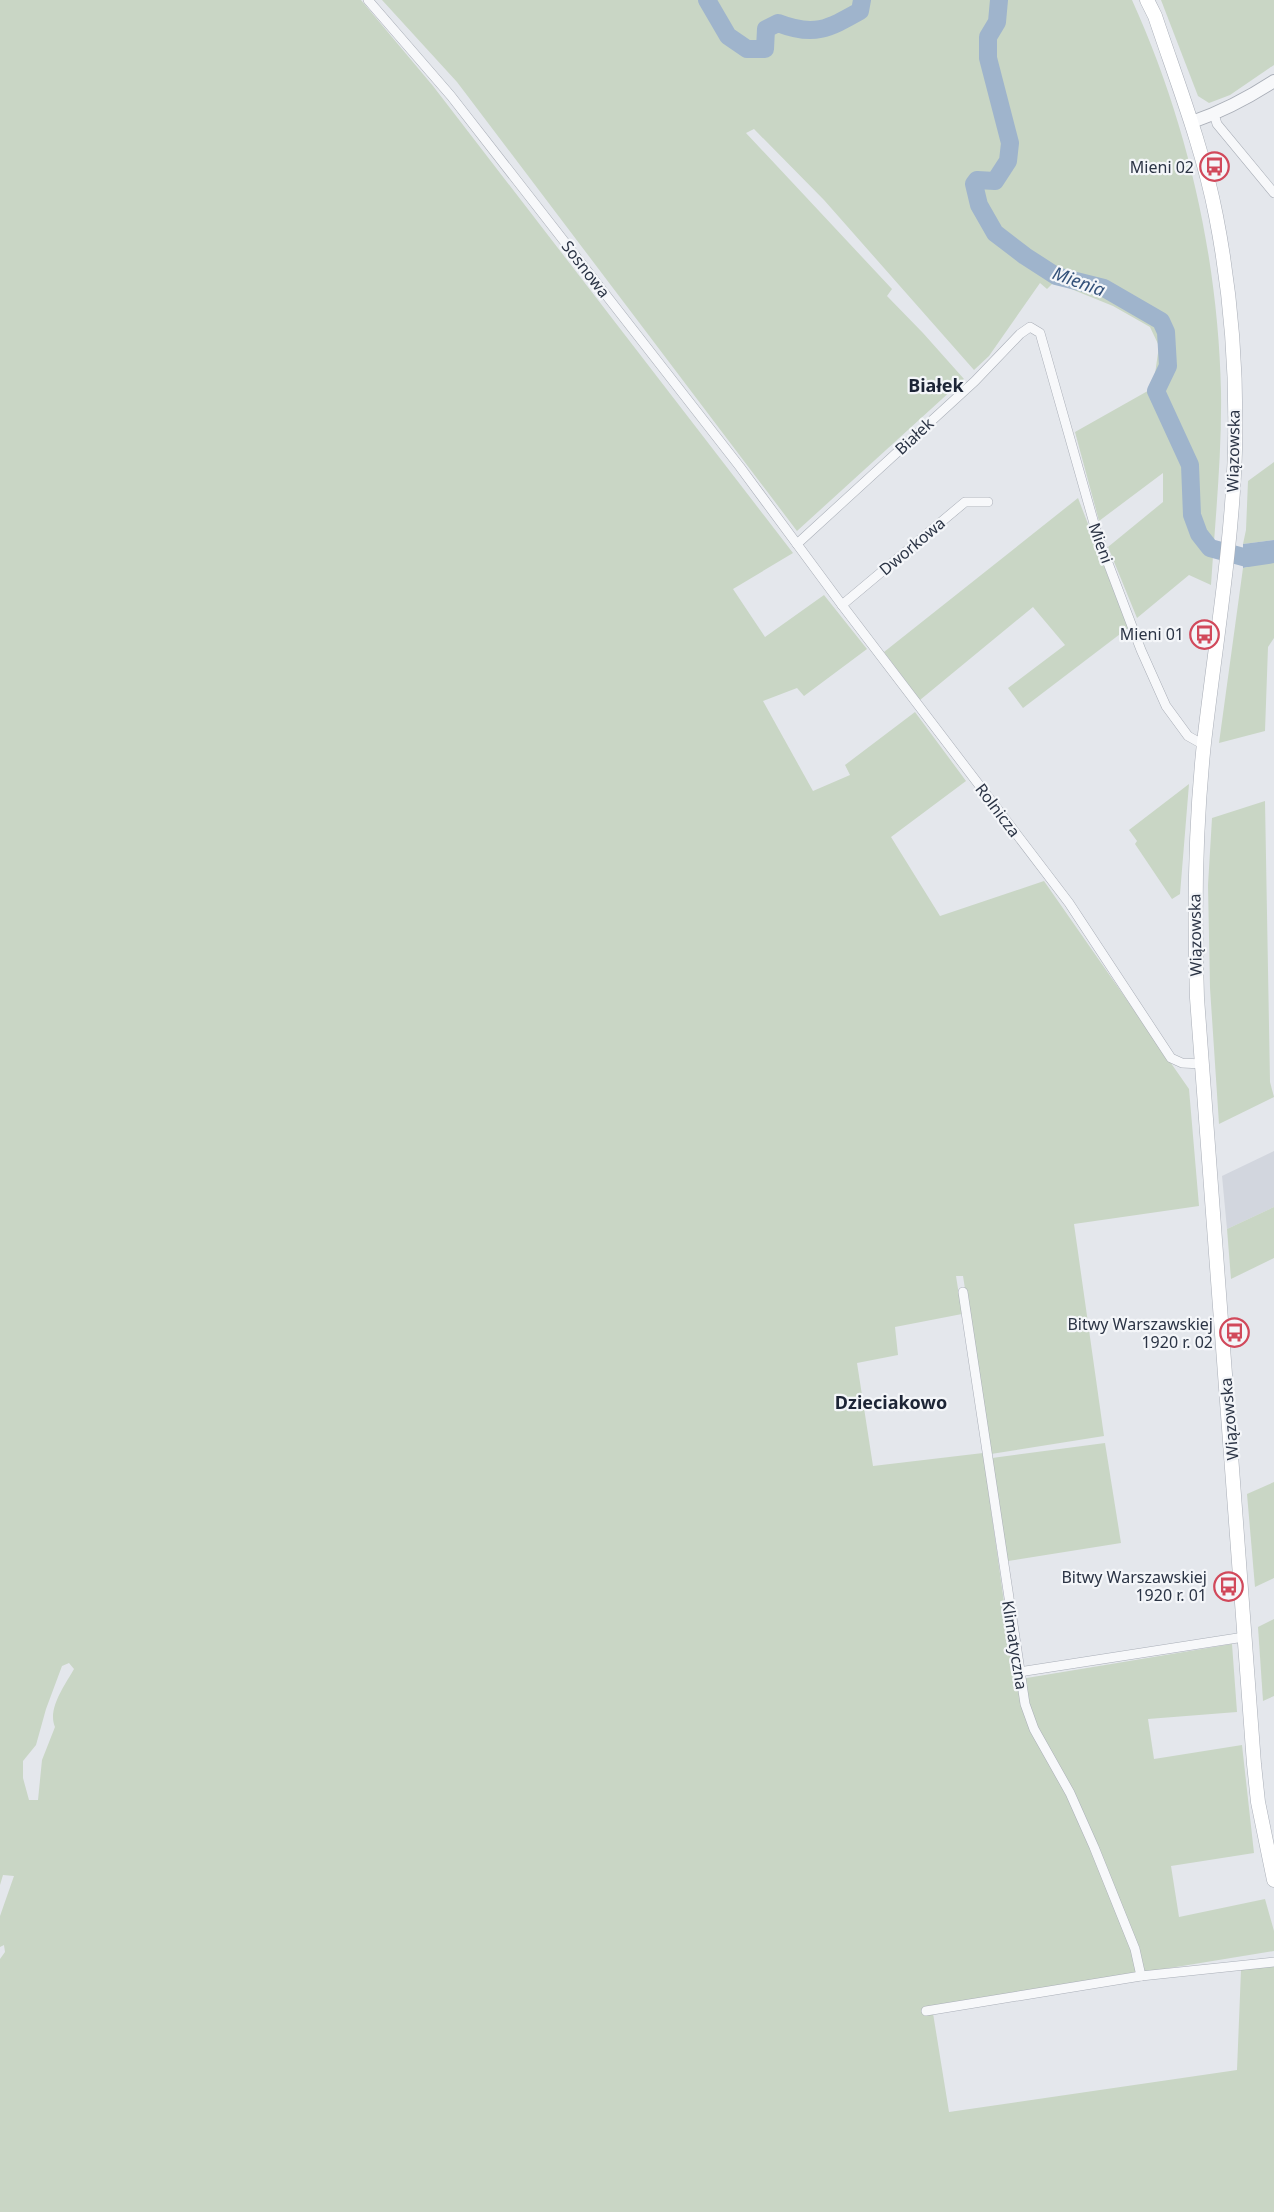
<svg xmlns="http://www.w3.org/2000/svg" width="1274" height="2212" font-family="'Noto Sans',sans-serif">
	<rect width="100%" height="100%" fill="#e4e7ec"/>
	<polygon fill="#d2d6de" points="1274,1151 1274,1207 1227,1229 1222,1176"/>
	<g fill="#c9d6c5" fill-rule="evenodd">
		<path d="M0 0H361L433 86 793 553 733 589 765 637 824 595 867 649 804 696 797 688 763 701 813 791 850 775 845 765 915 712 966 781 891 837 940 916 1044 881 1189 1089 1199 1206 1074 1224 1104 1436 991 1454 963 1276H956L962 1314 895 1327 898 1355 857 1363 873 1466 983 1453 1015 1680 1232 1644 1237 1712 1148 1719 1154 1759 1242 1745 1254 1853 1171 1866 1179 1917 1265 1899 1274 1931V1951L932 2007 949 2112 1237 2070 1241 1970 1274 1966V2212H0V1959L5 1952 4 1945 0 1947V1916L14 1876 3 1875 0 1885ZM69 1663 74 1669C65 1685 47 1709 55 1727L42 1760 38 1800H29L23 1778V1761L36 1745 46 1709 62 1666Z"/>
		<path d="M382 0H1132C1187 121 1218 257 1221 391 1222 456 1215 521 1211 585L1189 575 1137 618 1108 547 1163 502V473L1099 521 1075 432 1153 388 1159 346 1150 327 1113 306 1054 282 1047 289 1040 283 989 356 974 370 824 200 754 129 746 133 892 289 887 296 923 333 964 379 797 531 457 82Z"/>
		<polygon points="1161,0 1274,0 1274,65 1230,95 1209,103 1198,96"/>
		<polygon points="1274,462 1274,540 1243,544 1246,530 1248,481"/>
		<polygon points="1078,498 1128,628 1023,708 1008,688 1065,645 1033,607 920,700 884,652"/>
		<polygon points="1274,560 1274,638 1268,647 1265,731 1219,743 1243,568"/>
		<polygon points="1189,784 1180,894 1172,899 1135,844 1137,841 1129,830"/>
		<polygon points="1265,801 1270,1082 1274,1097 1219,1124 1210,988 1208,885 1212,818"/>
		<polygon points="1274,1207 1274,1258 1231,1279 1227,1229"/>
		<polygon points="1105,1443 1121,1543 1008,1561 992,1458"/>
		<polygon points="1274,1482 1274,1578 1255,1587 1247,1494"/>
		<polygon points="1274,1619 1274,1696 1263,1701 1258,1627"/>
	</g>
	<polygon fill="#9fb4cc" points="1274,540 1274,560 1243,568 1243,544"/>
	<g fill="none" stroke-linecap="round" stroke-linejoin="round">
		<g stroke="#9fb4cc" stroke-width="18">
			<path d="M707 0 728 36 747 49H765L766 29 778 23C814 37 828 29 860 11L862 0"/>
			<polyline points="999,0 997,22 988,37 988,58 1010,143 1008,161 995,181 977,180 974,184 979,205 995,233 1025,256 1056,276 1104,288 1161,321 1166,332 1168,366 1156,391 1190,465 1192,515 1199,534 1210,548 1247,558 1274,554"/>
		</g>
		<defs>
			<g id="minor">
				<polyline points="368,0 451,96 740,467 842,605 1069,903 1171,1058 1182,1063 1202,1064"/>
				<polyline points="1214,114 1217,124 1274,193"/>
				<polyline points="797,544 975,381 1020,334 1030,327 1040,333 1097,534 1141,650 1166,706 1188,736 1204,745"/>
				<polyline points="842,605 965,502 988,502"/>
				<polyline points="963,1292 1025,1704 1034,1729 1070,1793 1094,1847 1135,1949 1141,1976"/>
				<polyline points="1019,1672 1244,1637"/>
				<polyline points="926,2011 1141,1976 1274,1962"/>
			</g>
			<path id="tertiary" d="M1192 122C1221 112 1248 98 1274 81"/>
			<path id="secondary" d="M1147 0 1155 16C1177 82 1203 148 1216 216 1231 293 1237 372 1235 450 1232 548 1215 646 1204 743 1195 828 1194 912 1197 998L1254 1764 1258 1802 1274 1880"/>
		</defs>
		<use href="#minor" stroke="#a9aeb7" stroke-width="10"/>
		<use href="#tertiary" stroke="#a9aeb7" stroke-width="14"/>
		<use href="#secondary" stroke="#a9aeb7" stroke-width="15"/>
		<use href="#minor" stroke="#f7f8fa" stroke-width="9"/>
		<use href="#tertiary" stroke="#f7f8fa" stroke-width="12"/>
		<use href="#secondary" stroke="#fff" stroke-width="14"/>
	</g>
	<defs>
		<symbol id="bus-ring" viewBox="-11 -11 22 22"><circle r="9.5" fill="#f4f6f9" stroke="#d1495b" stroke-width="1.5"/><path d="M-5-6H5V4H4V6H2V4H-2V6H-4V4H-5ZM-3.5-4V0h7V-4ZM-3.5 1.2v1.5H-2V1.2ZM2 1.2v1.5H3.5V1.2Z" fill="#d1495b"/></symbol>
	</defs>
	<g fill-rule="evenodd">
		<use href="#bus-ring" x="1198" y="150" width="33" height="33"/>
		<use href="#bus-ring" x="1188" y="618" width="33" height="33"/>
		<use href="#bus-ring" x="1218" y="1316" width="33" height="33"/>
		<use href="#bus-ring" x="1212" y="1570" width="33" height="33"/>
	</g>
	<g text-anchor="middle" dominant-baseline="central" stroke-width="4.5" stroke-linejoin="round" paint-order="stroke">
		<g font-size="16" fill="#2b3445" stroke="#f4f6f9" text-anchor="end">
			<text x="1194" y="167">Mieni 02</text>
			<text x="1184" y="634">Mieni 01</text>
			<text x="1213" y="1324">Bitwy Warszawskiej<tspan x="1213" dy="18">1920 r. 02</tspan></text>
			<text x="1207" y="1577">Bitwy Warszawskiej<tspan x="1207" dy="18">1920 r. 01</tspan></text>
		</g>
		<g font-size="16" fill="#2b3445" stroke="#f4f6f9">
			<text transform="translate(586 269) rotate(52)">Sosnowa</text>
			<text transform="translate(914 436) rotate(-43)">Białek</text>
			<text transform="translate(1233 451) rotate(-89)">Wiązowska</text>
			<text transform="translate(1101 543) rotate(70)">Mieni</text>
			<text transform="translate(912 546) rotate(-40)">Dworkowa</text>
			<text transform="translate(998 810) rotate(53)">Rolnicza</text>
			<text transform="translate(1195 935) rotate(-91)">Wiązowska</text>
			<text transform="translate(1229 1419) rotate(-95)">Wiązowska</text>
			<text transform="translate(1015 1645) rotate(81)">Klimatyczna</text>
		</g>
		<g font-size="18" font-style="italic" fill="#34527a" stroke="#f4f6f9">
			<text transform="translate(1079 281) rotate(20)">Mienia</text>
		</g>
		<g font-size="18" font-weight="bold" fill="#1d2536" stroke="#f4f6f9">
			<text x="936" y="385">Białek</text>
			<text x="891" y="1402">Dzieciakowo</text>
		</g>
	</g>
</svg>
